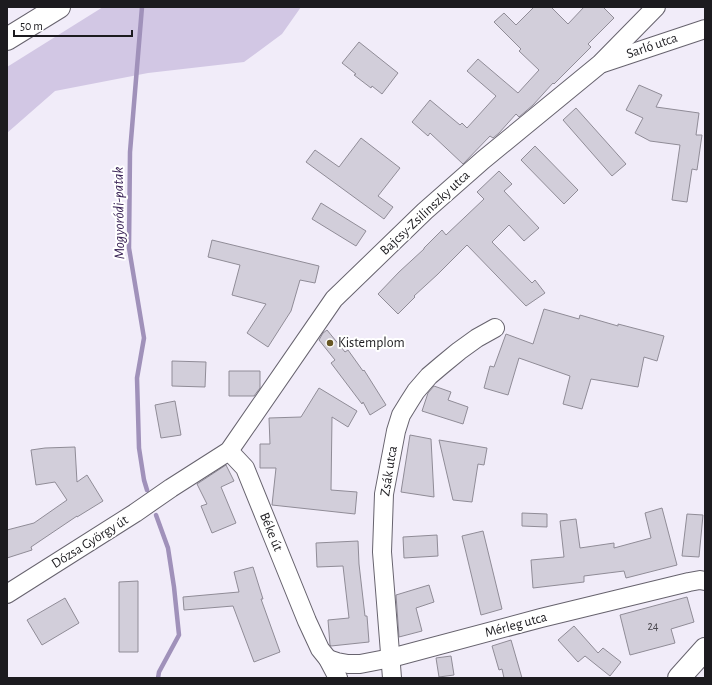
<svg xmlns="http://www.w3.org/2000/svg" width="712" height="685" font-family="'Alegreya Sans',sans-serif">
	<rect width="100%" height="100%" fill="#f1ecf9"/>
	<polygon fill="#d2c7e4" points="103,7 301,7 282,34 244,62 148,73 55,91 7,133 7,67"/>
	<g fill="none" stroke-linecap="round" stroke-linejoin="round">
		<g stroke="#a091ba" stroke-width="4.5">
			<polyline points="142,7 130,152 129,248 144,338 137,378 139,448 144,480 147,490"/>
			<polyline points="156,515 168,548 174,587 179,635 159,672 158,678"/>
		</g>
	</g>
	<g fill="#d2ceda" stroke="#908c97">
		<polygon points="534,7 551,7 568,24 584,7 603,7 614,18 588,44 591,47 554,84 553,83 533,105 519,117 516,114 499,133 493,138 490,136 463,164 430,133 428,136 412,122 430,100 460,125 462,123 467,128 496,96 467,71 478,59 518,93 539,70 519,51 521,49 494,22 504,13 516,25"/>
		<polygon points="359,42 398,73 382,94 372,86 371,88 354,75 356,74 342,63"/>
		<polygon points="639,85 662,95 656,107 699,113 696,135 702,135 697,170 692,169 687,202 672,200 680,145 650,141 635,133 643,118 626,110"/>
		<polygon points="576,108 626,164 612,176 563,120"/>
		<polygon points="361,138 400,168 378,196 393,207 384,219 306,162 315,150 339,167"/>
		<polygon points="535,146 578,190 564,204 521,160"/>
		<polygon points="499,171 512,184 504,191 539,228 524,241 509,225 492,242 532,283 535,280 545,293 526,306 467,245 438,274 414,296 415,297 398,314 378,294 399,272 424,249 424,248 442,230 446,235 484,199 477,192"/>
		<polygon points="321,203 366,231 356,246 312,219"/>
		<polygon points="212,240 319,266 315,283 300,280 291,311 268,347 247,333 266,304 232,295 240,265 208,257"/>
		<polygon points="544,309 579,319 580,315 618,326 618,324 664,336 657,361 644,357 638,387 591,379 582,409 563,404 570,376 519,358 508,395 484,388 490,366 494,367 506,334 533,344"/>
		<polygon points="327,330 345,352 348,350 363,371 364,370 386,405 370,415 363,402 362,404 331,363 335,360 319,340 323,333"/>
		<polygon points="172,361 206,362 205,387 172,386"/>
		<polygon points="229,371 260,371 260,388 254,396 229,396"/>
		<polygon points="434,386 451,392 448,400 468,407 463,424 422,411 428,393"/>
		<polygon points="319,388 357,411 348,427 332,417 331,490 357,492 355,514 272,505 276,468 260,468 260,444 270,444 269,418 301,417"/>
		<polygon points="175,401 181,435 161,438 155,405"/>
		<polygon points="410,435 431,439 434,497 401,492"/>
		<polygon points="439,440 487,448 484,465 478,464 472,502 453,500"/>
		<polygon points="75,447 77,482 87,475 103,501 77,517 77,516 31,547 32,550 7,558 7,530 34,523 67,500 55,482 36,485 31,450 45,448"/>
		<polygon points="226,465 234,481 221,487 236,523 212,533 201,506 207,504 197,484"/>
		<polygon points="662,508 677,565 626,578 624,571 584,576 584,582 533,588 531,560 564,557 560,521 576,519 580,548 614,543 614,548 651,538 645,513"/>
		<polygon points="522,513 547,514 547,527 522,526"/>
		<polygon points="687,514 703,515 699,557 682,556"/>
		<polygon points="483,531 502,609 481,615 462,536"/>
		<polygon points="437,535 438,556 404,558 403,537"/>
		<polygon points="358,541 359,564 365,616 367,616 369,642 331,646 330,645 328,620 349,618 343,566 317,567 316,543"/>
		<polygon points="253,567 263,599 261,599 280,652 254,662 233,606 184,610 183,597 239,592 234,572"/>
		<polygon points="138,581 138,652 119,652 119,582"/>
		<polygon points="429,585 434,602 416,608 422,631 399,637 396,595"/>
		<polygon points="687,597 694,622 671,629 675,643 630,655 620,615"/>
		<polygon points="65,598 79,623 42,645 27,620"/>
		<polygon points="574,626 598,653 603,648 621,662 610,676 585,656 578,662 558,640"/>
		<polygon points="511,640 522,678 504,678 502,669 499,670 492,646"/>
		<polygon points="451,656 454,675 439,677 436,658"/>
	</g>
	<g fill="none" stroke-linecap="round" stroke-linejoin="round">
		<defs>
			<g id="street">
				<polyline points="603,63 705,29"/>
				<polyline points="229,451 245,468 307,621 320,649 328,659 338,678"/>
				<polyline points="7,594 135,513 171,488 229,451 334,299 425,211 483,160 600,64 656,7"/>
				<polyline points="328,659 337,662 348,664 360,664 391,658 541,618 689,582 700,580 705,581"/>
				<polyline points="392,678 382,552 384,494 396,431 401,415 409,402 416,391 429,376 442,365 459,351 477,338 495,328"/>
			</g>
			<polyline id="secondary" points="679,678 705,649"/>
			<polyline id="highway" points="7,39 59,7"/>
		</defs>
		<use href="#street" stroke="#67636e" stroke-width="20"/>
		<use href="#secondary" stroke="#67636e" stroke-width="24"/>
		<use href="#highway" stroke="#67636e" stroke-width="24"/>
		<use href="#street" stroke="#fff" stroke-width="18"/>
		<use href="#secondary" stroke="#fff" stroke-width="22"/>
		<use href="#highway" stroke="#fff" stroke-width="22"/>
	</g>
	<circle fill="#675724" stroke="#fff" stroke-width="1.5" cx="330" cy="343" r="4"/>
	<g text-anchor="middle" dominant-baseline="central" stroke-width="4" stroke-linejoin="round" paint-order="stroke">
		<g font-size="12" fill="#4a484e">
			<text x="653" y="626">24</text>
		</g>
		<g font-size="14" fill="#1c1b1f" stroke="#fff">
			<text transform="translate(652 46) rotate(-19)">Sarló utca</text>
			<text transform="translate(425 213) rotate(-43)">Bajcsy-Zsilinszky utca</text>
			<text transform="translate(389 471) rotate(-81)">Zsák utca</text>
			<text transform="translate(271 532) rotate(68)">Béke út</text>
			<text transform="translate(90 542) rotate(-32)">Dózsa György út</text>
			<text transform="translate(516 625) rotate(-15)">Mérleg utca</text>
		</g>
		<g font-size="14" fill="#1c1b1f" stroke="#fff" text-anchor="start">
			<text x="338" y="343">Kistemplom</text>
		</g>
		<g font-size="15" font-style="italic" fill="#361f53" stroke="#fff">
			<text transform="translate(119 213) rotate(-91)">Mogyoródi-patak</text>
		</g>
	</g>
	<rect width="712" height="685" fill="none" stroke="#1c1b1f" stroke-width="16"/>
	<path d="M14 30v6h118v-6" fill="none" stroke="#1c1b1f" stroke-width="2"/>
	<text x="20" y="30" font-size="12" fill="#1c1b1f" stroke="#ffffff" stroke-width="3" paint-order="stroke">50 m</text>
</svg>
